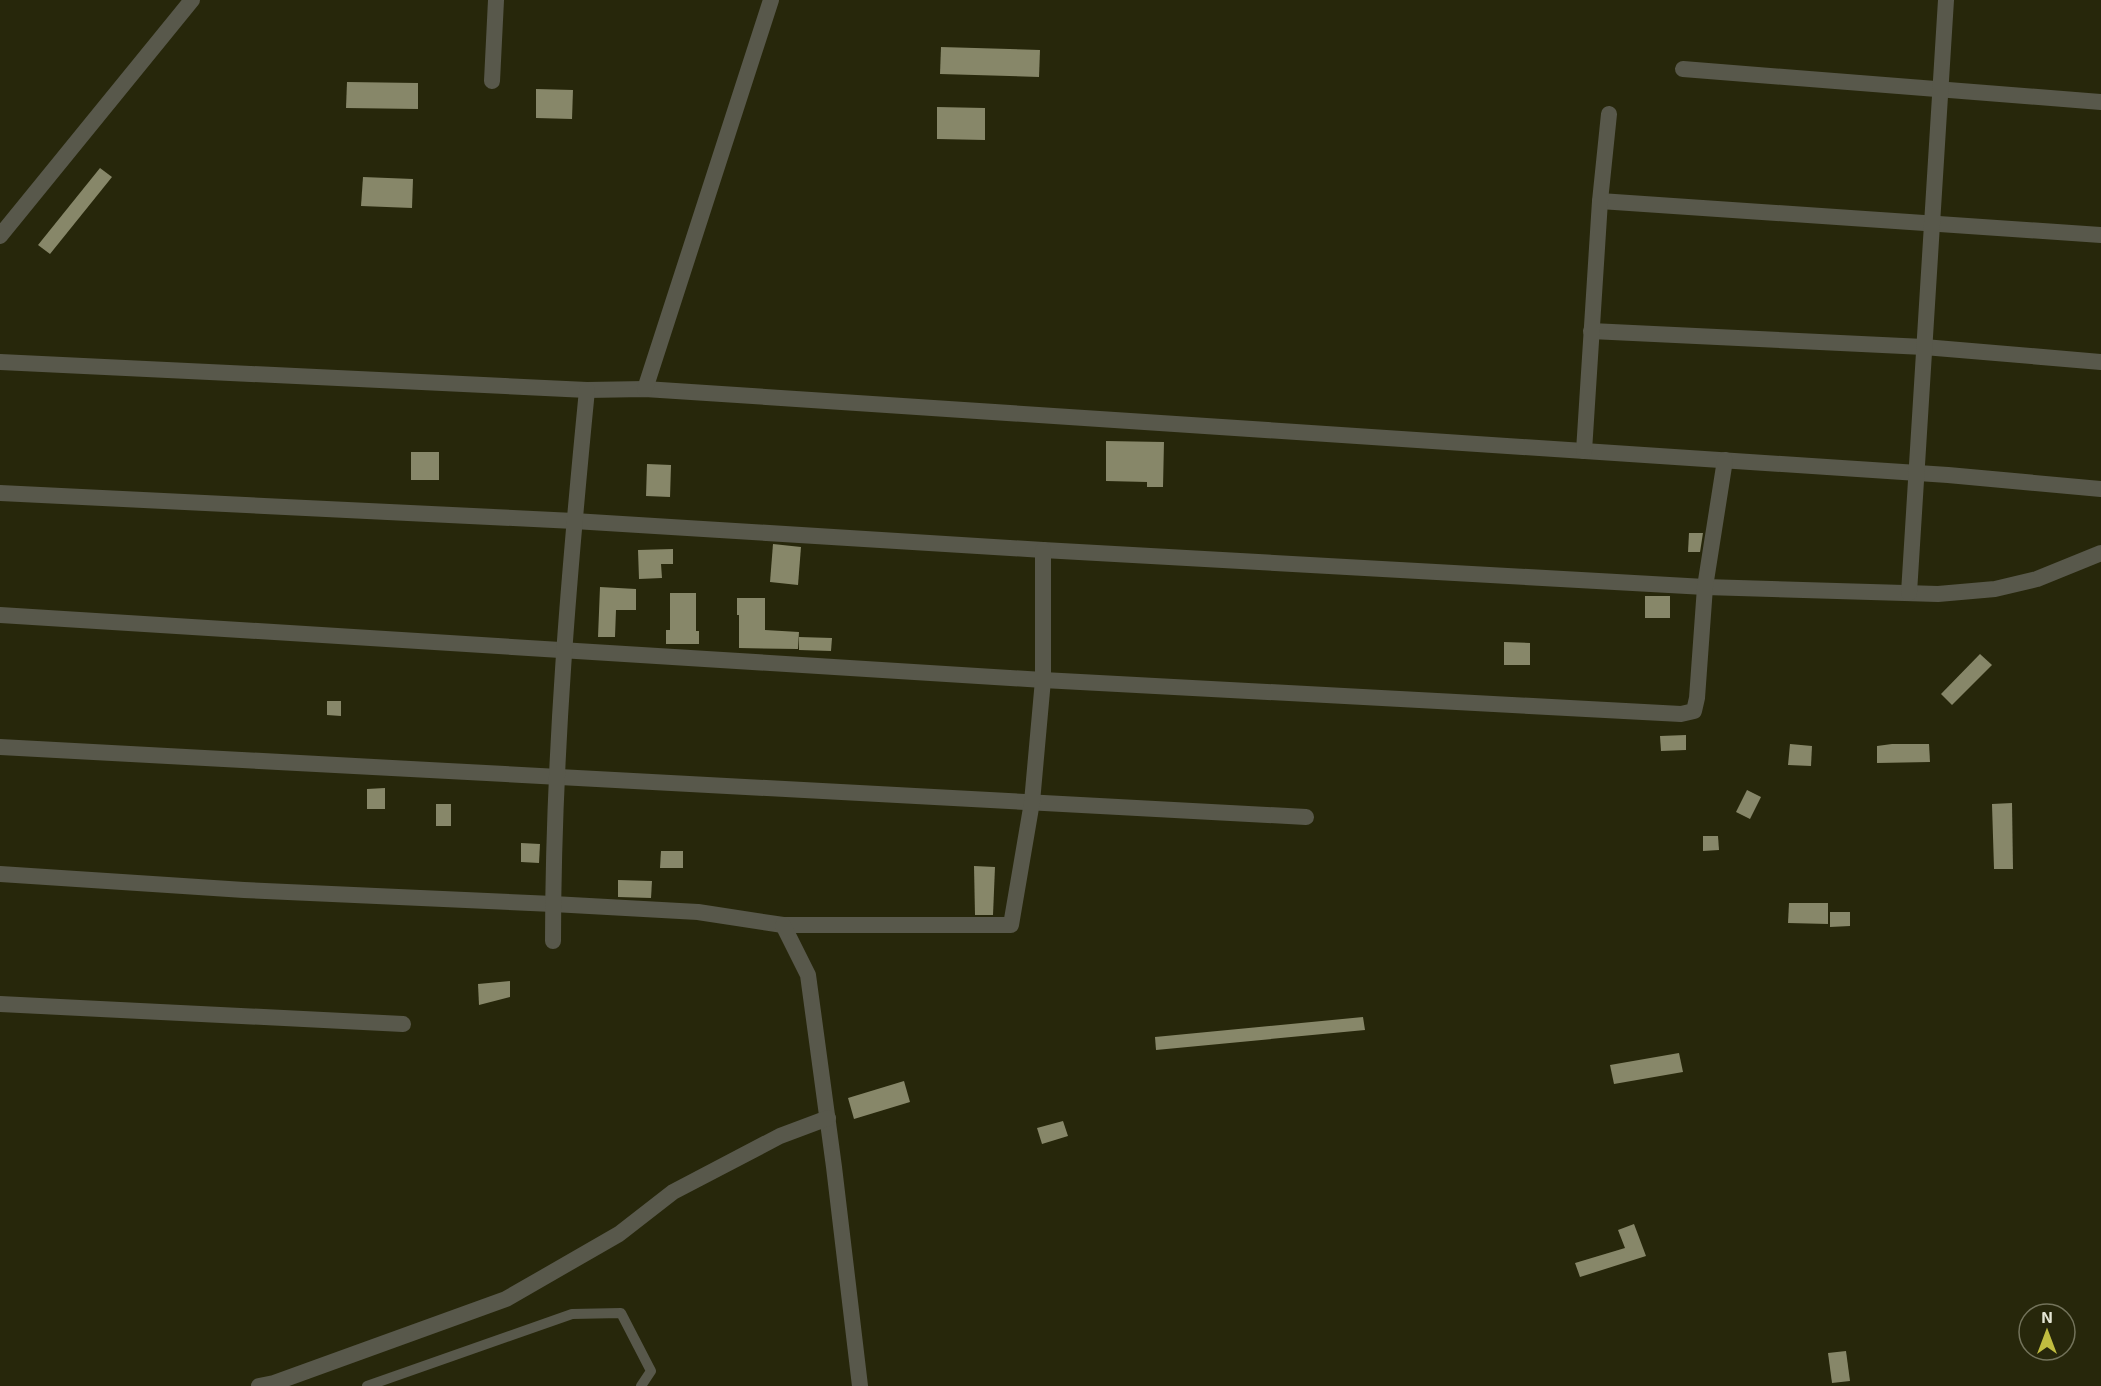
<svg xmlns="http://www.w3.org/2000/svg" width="2101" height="1386" font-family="'Exo 2',sans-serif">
	<rect width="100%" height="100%" fill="#27270b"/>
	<g fill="#878769">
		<polygon points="941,47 1040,50 1039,77 940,74"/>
		<polygon points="347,82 418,83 418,109 346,108"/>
		<polygon points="536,89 573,90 572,119 536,118"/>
		<polygon points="937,107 985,108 985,140 937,139"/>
		<polygon points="100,168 112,177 50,254 38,245"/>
		<polygon points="363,177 413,179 412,208 361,206"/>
		<polygon points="1106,441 1164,442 1163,487 1147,487 1147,482 1106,481"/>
		<rect x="411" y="452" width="28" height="28"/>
		<polygon points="647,464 671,465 670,497 646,496"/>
		<polygon points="1689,533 1703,533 1700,552 1688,552"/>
		<polygon points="773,544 801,547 798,585 770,582"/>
		<polygon points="673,549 673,564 661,564 662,578 639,579 638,550"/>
		<polygon points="600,587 636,589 636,610 616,610 615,637 598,637"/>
		<polygon points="670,593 696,593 696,631 699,631 699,644 666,644 666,630 670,630"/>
		<rect x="1645" y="596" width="25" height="22"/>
		<polygon points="737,598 765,598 765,630 799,632 798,649 739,648 739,615 737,615"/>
		<polygon points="799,637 832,638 831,651 799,650"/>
		<polygon points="1504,642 1530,643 1530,665 1504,665"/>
		<polygon points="1980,654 1992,665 1952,705 1941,694"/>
		<polygon points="327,701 341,701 341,716 327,715"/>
		<polygon points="1686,735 1686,750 1661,751 1660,736"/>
		<polygon points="1790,744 1812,746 1811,766 1788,765"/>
		<polygon points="1892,744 1929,744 1930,762 1877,763 1877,746"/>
		<polygon points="385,788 385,809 367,809 367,789"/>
		<polygon points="1747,790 1761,797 1750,819 1736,812"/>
		<polygon points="2012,803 2013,869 1994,869 1992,804"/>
		<rect x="436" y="804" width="15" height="22"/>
		<polygon points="1703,836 1718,836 1719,850 1703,851"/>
		<polygon points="521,843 540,844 539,863 521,862"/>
		<polygon points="661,851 683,851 683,868 660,868"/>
		<polygon points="974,866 995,867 993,915 975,915"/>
		<polygon points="618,880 652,881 651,898 618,897"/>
		<polygon points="1789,903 1828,903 1828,924 1788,923"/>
		<polygon points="1830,912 1850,912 1850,926 1830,927"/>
		<polygon points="510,981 510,997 479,1005 478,984"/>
		<polygon points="1363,1017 1365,1030 1156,1050 1155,1037"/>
		<polygon points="1679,1053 1683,1072 1614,1084 1610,1065"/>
		<polygon points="904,1081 910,1102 854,1119 848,1098"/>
		<polygon points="1063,1121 1068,1136 1042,1144 1037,1128"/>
		<polygon points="1634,1224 1646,1256 1580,1277 1575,1263 1625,1248 1618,1230"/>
		<polygon points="1846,1351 1850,1381 1832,1383 1828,1353"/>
	</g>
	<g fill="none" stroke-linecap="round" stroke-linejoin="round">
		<polyline stroke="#58584b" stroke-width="10" points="367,1386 572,1314 621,1313 651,1371 641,1386"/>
		<g stroke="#58584b" stroke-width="16">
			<polyline points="1683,69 2101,102"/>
			<polyline points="492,81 496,0"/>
			<polyline points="1600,201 2101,235"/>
			<polyline points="1591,331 1924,347 2101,362"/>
			<polyline points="0,362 587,390 645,389 1948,475 2101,489"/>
			<polyline points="645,389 771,0"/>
			<polyline points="1584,451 1600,201 1609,114"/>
			<polyline points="0,493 574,521 1043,550 1705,587 1938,594 1995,589 2037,579 2101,553"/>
			<polyline points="1909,593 1946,0"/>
			<polyline points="0,615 1043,680 1681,714 1694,711 1697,698 1705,587 1725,460"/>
			<polyline points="0,747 1306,817"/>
			<polyline points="0,874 244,890 553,904 698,912 783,925 1011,925 1032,802 1043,680 1043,550"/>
			<polyline points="783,925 808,975 834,1167 860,1386"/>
			<path d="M553 941C553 758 569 573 587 390"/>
			<polyline points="0,1004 403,1024"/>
			<polyline points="259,1386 274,1383 506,1299 619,1234 673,1192 780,1136 828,1118"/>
		</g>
		<polyline stroke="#58584b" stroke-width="16" points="0,236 192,0"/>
	</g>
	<g transform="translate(2047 1332)"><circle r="28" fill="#27270b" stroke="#73735b" stroke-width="1.5"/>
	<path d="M0-4.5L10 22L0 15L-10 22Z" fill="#c1bd40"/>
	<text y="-9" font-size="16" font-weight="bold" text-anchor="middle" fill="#e4e5d4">N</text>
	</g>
</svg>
